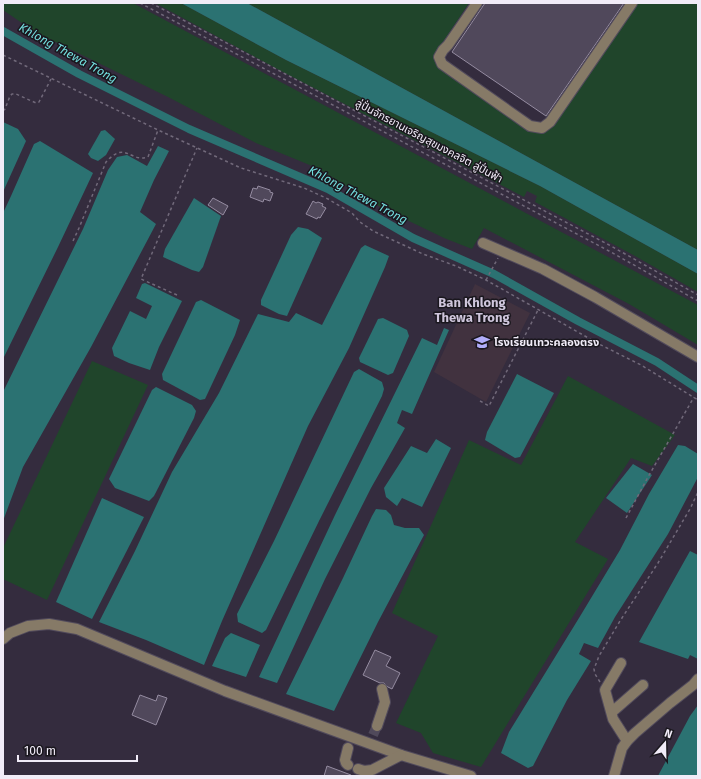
<svg xmlns="http://www.w3.org/2000/svg" width="701" height="779" font-family="'Fira Sans','Noto Sans Thai',sans-serif">
	<rect width="100%" height="100%" fill="#342c3e"/>
	<polygon fill="#41323f" points="475,284 530,313 486,402 434,372"/>
	<g fill="#20452b">
		<polygon points="3,3 133,3 698,305 698,345 629,304 484,228 472,249 444,238 382,208 317,168 256,143 168,97 35,32 3,10"/>
		<polygon points="155,3 181,3 286,60 540,186 698,274 698,292 635,256 535,202 537,196 527,191 524,197 281,71"/>
		<polygon points="247,3 469,3 439,48 436,55 540,132 635,3 698,3 698,250"/>
		<polygon points="92,361 148,385 47,600 3,579 3,548"/>
		<polygon points="568,376 675,435 652,466 631,458 575,542 608,559 481,767 433,753 421,733 396,723 438,636 392,613 469,440 521,465"/>
	</g>
	<g fill="#2b7272">
		<polygon points="181,3 247,3 698,250 698,274 540,186 286,60"/>
		<polygon points="3,122 18,129 26,141 3,192"/>
		<polygon points="105,130 115,139 106,155 98,161 91,158 88,154 101,131"/>
		<polygon points="40,141 93,173 58,247 3,359 3,213 11,196 34,144"/>
		<polygon points="158,146 169,151 154,180 140,212 156,224 91,347 23,467 3,521 3,392 83,229 108,170 117,157 127,155 147,166"/>
		<polygon points="194,198 221,216 203,267 199,272 192,270 163,257 165,249"/>
		<polygon points="298,227 308,229 322,238 287,316 279,314 261,305 261,300 291,235"/>
		<polygon points="365,245 389,256 385,267 349,348 308,426 222,621 204,665 146,640 99,622 135,551 172,472 219,393 258,314 289,322 296,313 322,325 361,248"/>
		<polygon points="145,283 182,301 159,347 150,370 129,363 114,356 112,348 130,311 146,319 152,306 136,298 142,284"/>
		<polygon points="201,300 240,320 235,335 205,399 200,400 163,380 162,374 196,302"/>
		<polygon points="383,318 407,330 409,336 393,373 388,375 360,362 359,358 378,319"/>
		<polygon points="444,328 449,330 412,414 402,410 397,423 405,428 371,488 325,579 277,683 259,677 335,515 422,338 437,345"/>
		<polygon points="359,369 382,382 384,389 382,396 319,521 266,630 262,633 238,622 237,614 274,541 354,372"/>
		<polygon points="517,374 554,393 520,457 515,458 485,440 487,432"/>
		<polygon points="156,387 192,405 196,411 194,418 154,496 149,501 115,488 109,479 152,390"/>
		<polygon points="436,439 451,448 422,507 402,498 397,506 386,497 384,488 411,446 427,453"/>
		<polygon points="678,445 685,446 698,454 698,477 668,534 615,617 598,648 584,643 579,654 591,661 567,700 533,766 528,768 501,753 509,732 579,618 620,550 649,494"/>
		<polygon points="633,464 652,475 627,513 606,498"/>
		<polygon points="102,498 144,517 92,619 56,602"/>
		<polygon points="376,509 386,510 391,515 394,525 405,528 419,528 424,535 378,622 334,711 286,694 343,578 372,516"/>
		<polygon points="690,551 698,555 698,659 690,655 688,659 639,642"/>
		<polygon points="231,633 260,645 246,677 212,666 225,638"/>
		<polygon points="698,705 698,776 658,776 659,774 690,716"/>
	</g>
	<g fill="none" stroke-linecap="round" stroke-linejoin="round">
		<polyline stroke="#2b7272" stroke-width="8" points="3,31 79,74 189,129 328,189 413,238 494,274 578,321 657,362 698,389"/>
	</g>
	<g fill="#50485b" stroke="#958ca1">
		<polygon points="485,3 624,3 546,116 452,52"/>
		<polygon points="258,186 270,190 270,192 273,193 270,201 264,199 263,202 250,197 253,188 257,189"/>
		<polygon points="213,198 228,206 223,215 208,205"/>
		<polygon points="313,201 316,203 318,202 323,204 322,206 326,208 320,218 318,217 317,219 306,214"/>
		<polygon points="375,650 391,657 386,666 400,673 392,689 388,687 384,683 380,683 363,675"/>
		<polygon points="140,695 156,701 158,695 167,698 156,725 132,715"/>
		<polygon points="327,766 351,775 351,776 324,776"/>
	</g>
	<g fill="none" stroke-linecap="round" stroke-linejoin="round">
		<polyline stroke="#50495a" stroke-width="10" stroke-dasharray="10 5" stroke-linecap="butt" points="373,735 377,726"/>
		<defs>
			<g id="minor">
				<polyline points="477,3 448,45 443,50 439,57 442,64 530,126 542,128 550,122 632,3"/>
				<polyline points="483,243 543,269 595,297 698,357"/>
				<polyline points="3,639 10,633 28,626 49,624 77,629 225,691 401,755 471,776"/>
				<polyline points="621,663 605,690 613,719 627,741"/>
				<polyline points="612,712 643,685"/>
				<polyline points="377,726 385,702 382,689"/>
				<polyline points="348,748 345,760 346,763 348,765"/>
				<polyline points="358,769 364,771 372,770 401,755"/>
				<polyline points="614,776 622,748 627,741 635,733 670,703 693,685 698,679"/>
			</g>
		</defs>
		<use href="#minor" stroke="#524b5c" stroke-width="12"/>
		<g stroke="#71697a" stroke-width="1.5" stroke-dasharray="3 3" stroke-linecap="butt">
			<polyline points="140,3 609,251 698,301"/>
			<polyline points="151,3 611,246 698,295"/>
			<polyline points="3,55 158,130 241,168 304,188 328,199 352,213 360,222 373,231 423,254 456,266 486,280 599,344 641,365 698,400"/>
			<polyline points="3,111 5,109 10,96 12,94 16,94 36,103 39,102 51,79"/>
			<path d="M73 241 79 228 106 162C126 140 130 163 148 157L158 130"/>
			<polyline points="486,280 498,258"/>
			<polyline points="177,295 141,279 197,148"/>
			<polyline points="480,401 489,406 538,310"/>
			<polyline points="626,518 648,477 694,397"/>
			<polyline points="600,682 595,674 594,669 599,656 620,621 658,563 690,509 698,492"/>
		</g>
		<use href="#minor" stroke="#867a67" stroke-width="10"/>
	</g>
	<defs>
		<symbol id="school-bare" viewBox="-9 -9 18 18"><path d="M0-5L7-2L0 1L-7-2ZM-4 1L0 2.5L4 1V4Q0 6-4 4Z" fill="#b1adfa" stroke="#1a171e" stroke-width="2.5" paint-order="stroke"/></symbol>
	</defs>
	<g fill-rule="evenodd">
		<use href="#school-bare" x="471" y="331" width="22" height="22"/>
	</g>
	<g text-anchor="middle" dominant-baseline="central" stroke-width="3" stroke-linejoin="round" paint-order="stroke">
		<g font-size="11" fill="#f1ecf8" stroke="#1a171e">
			<text transform="translate(429 141) rotate(28)">ลู่ปั่นจักรยานเจริญสุขมงคลจิต ลู่ปั่นฟ้า</text>
		</g>
		<g font-size="11" font-weight="bold" fill="#f1ecf8" stroke="#1a171e" text-anchor="start">
			<text x="494" y="342">โรงเรียนเทวะคลองตรง</text>
		</g>
		<g font-size="12" font-style="italic" fill="#73dede" stroke="#1a171e">
			<text transform="translate(68 53) rotate(29)">Khlong Thewa Trong</text>
			<text transform="translate(358 195) rotate(28)">Khlong Thewa Trong</text>
		</g>
		<g font-size="13" font-weight="bold" fill="#cfc6dc" stroke="#1a171e">
			<text x="472" y="302">Ban Khlong<tspan x="472" dy="15">Thewa Trong</tspan></text>
		</g>
	</g>
	<rect width="701" height="779" fill="none" stroke="#f1ecf8" stroke-width="8"/>
	<g transform="translate(665 743) rotate(20)" stroke="#1a171e" stroke-width="3" paint-order="stroke">
	<path d="M0-3L7 15L0 10L-7 15Z" fill="#f1ecf8"/>
	<text y="-6" font-size="11" font-weight="bold" text-anchor="middle" fill="#f1ecf8">N</text>
	</g>
	<path d="M18 755v6h119v-6" fill="none" stroke="#f1ecf8" stroke-width="2"/>
	<text x="24" y="755" font-size="12" fill="#f1ecf8" stroke="#1a171e" stroke-width="3" paint-order="stroke">100 m</text>
</svg>
